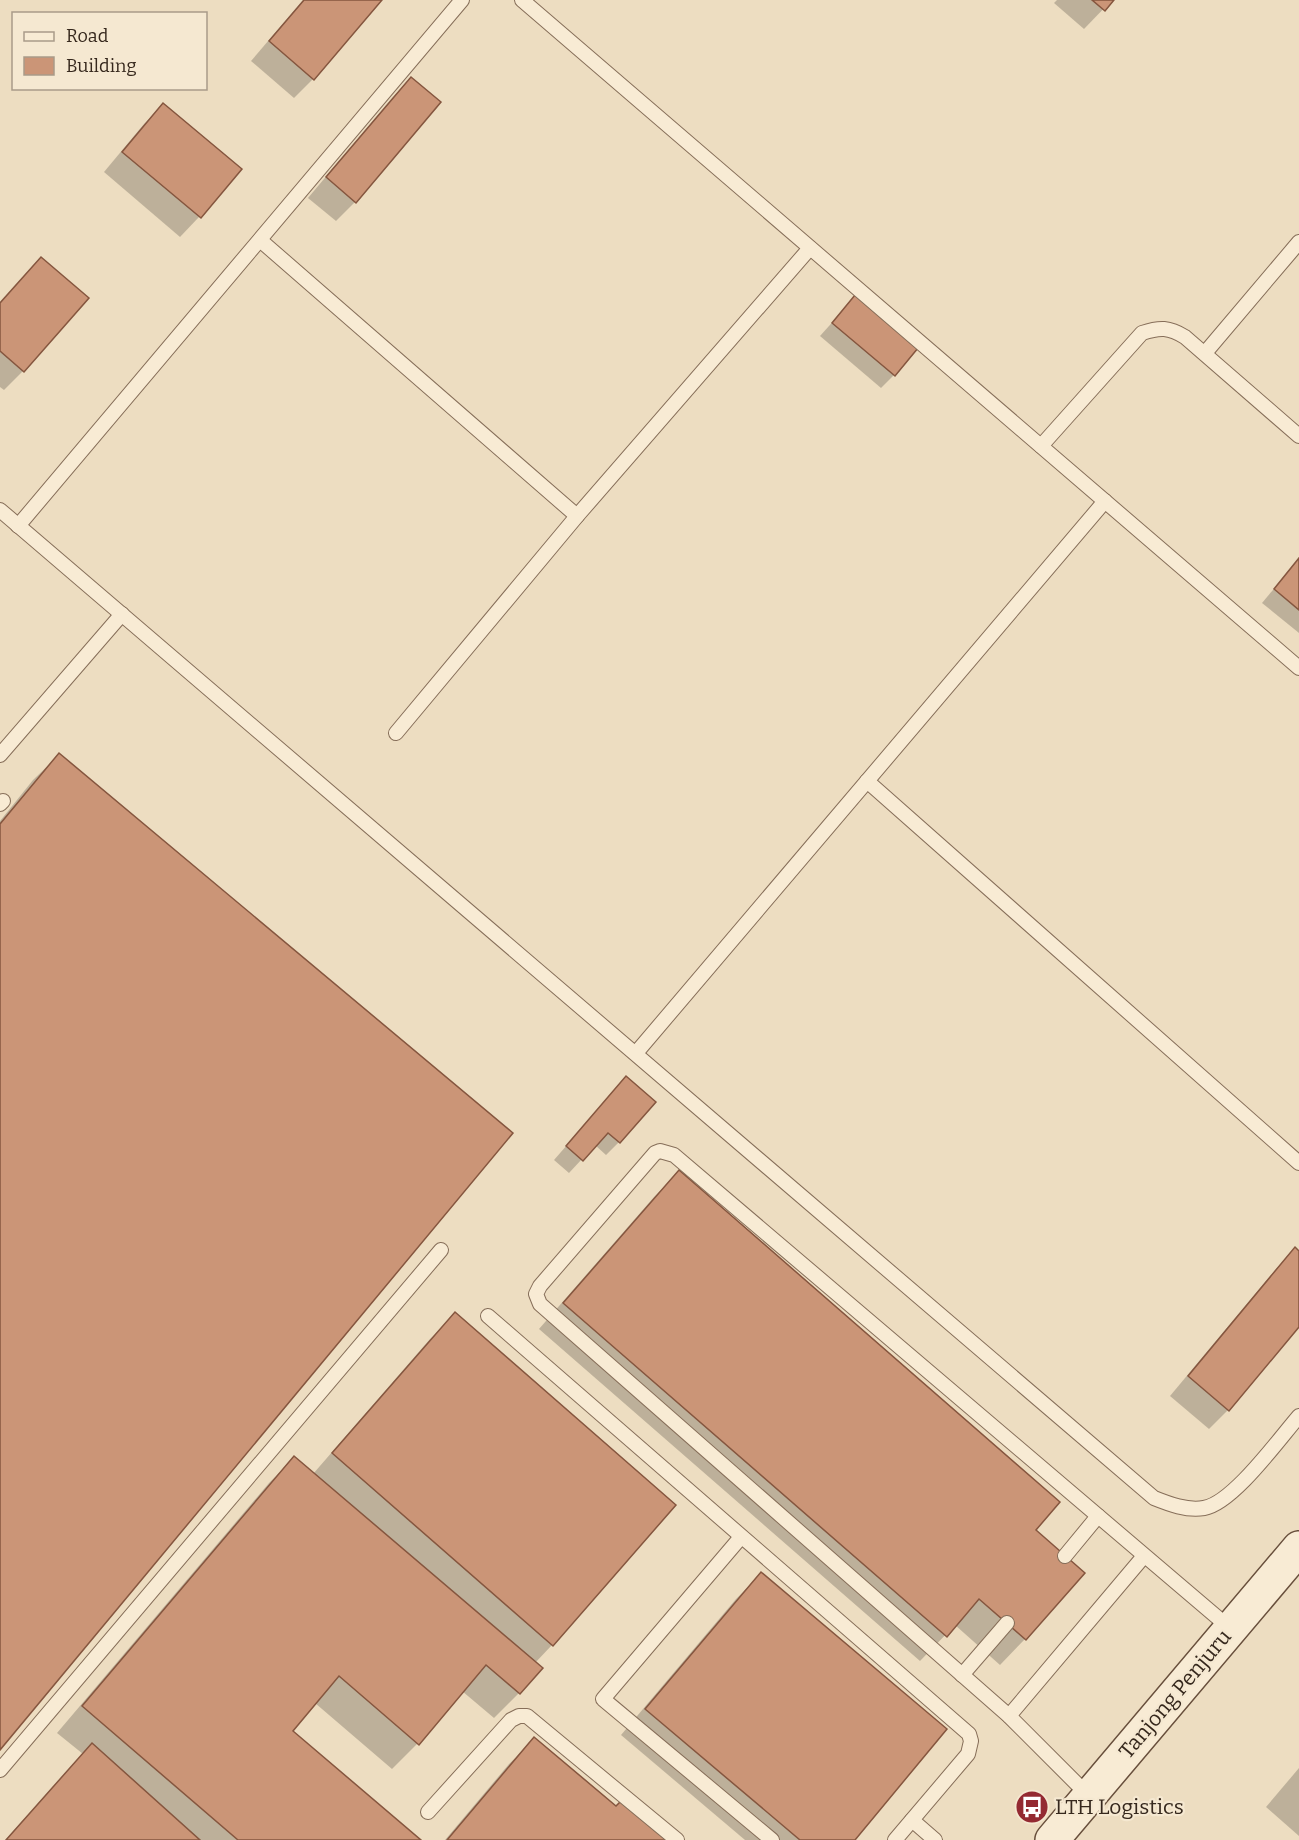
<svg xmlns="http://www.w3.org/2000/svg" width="1299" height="1840" font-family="Bitter,serif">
	<rect width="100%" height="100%" fill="#edddc1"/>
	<g fill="#0003">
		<polygon points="303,0 380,0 313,79 294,98 251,61"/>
		<polygon points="1057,0 1112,0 1084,29 1054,3"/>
		<polygon points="411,79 355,202 336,221 308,198 392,98"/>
		<polygon points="163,105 240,170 199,217 180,237 104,172 144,124"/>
		<polygon points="41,259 23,371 4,390 0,387 0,303"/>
		<polygon points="855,297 894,375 881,388 820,336"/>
		<polygon points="1299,559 1299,633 1262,603"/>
		<polygon points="59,755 0,1747 0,821 33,780"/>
		<polygon points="614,1091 619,1142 606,1155 595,1145 569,1173 554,1160"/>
		<polygon points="679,1172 1033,1530 1083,1573 1025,1639 1000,1665 955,1625 920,1661 539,1329 654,1197"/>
		<polygon points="1295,1249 1299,1253 1299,1325 1228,1410 1209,1429 1170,1396 1276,1269"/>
		<polygon points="456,1314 674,1505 552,1645 535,1663 519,1693 494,1718 462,1691 417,1744 392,1769 315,1703 291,1731 419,1840 5,1840 83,1754 57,1733 269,1483 294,1458 313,1474 430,1339"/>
		<polygon points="761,1574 853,1840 745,1840 621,1735 736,1599"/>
		<polygon points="535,1739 616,1808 666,1840 445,1840 509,1764"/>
		<polygon points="1299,1768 1299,1836 1266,1807"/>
	</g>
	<g fill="#cb9577" stroke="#85563f" stroke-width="1.5">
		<polygon points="304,0 382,0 314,80 269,41"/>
		<polygon points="1092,0 1114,0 1105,11"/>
		<polygon points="411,77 441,102 356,203 326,177"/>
		<polygon points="163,103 242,169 201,218 122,152"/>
		<polygon points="41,257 89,298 24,372 0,351 0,303"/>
		<polygon points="855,295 918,348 895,376 832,323"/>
		<polygon points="1299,558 1299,610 1274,589"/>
		<polygon points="59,753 513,1133 0,1750 0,824"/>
		<polygon points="626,1076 656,1102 620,1143 608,1133 583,1161 566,1146"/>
		<polygon points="679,1170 1060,1502 1036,1530 1085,1573 1026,1640 979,1599 947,1637 563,1303"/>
		<polygon points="1295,1247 1299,1251 1299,1327 1229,1411 1188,1376"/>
		<polygon points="455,1312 676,1505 553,1646 332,1453"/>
		<polygon points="294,1456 543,1668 520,1694 486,1665 419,1745 339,1676 293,1731 421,1840 238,1840 82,1706"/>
		<polygon points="761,1572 947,1729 855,1840 800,1840 645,1709"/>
		<polygon points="534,1737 616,1806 622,1800 669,1840 447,1840"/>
		<polygon points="92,1743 200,1840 6,1840"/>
	</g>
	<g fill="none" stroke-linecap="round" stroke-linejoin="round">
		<defs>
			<g id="service">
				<polyline points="522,0 1299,668"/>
				<polyline points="260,240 577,516"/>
				<polyline points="1205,353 1299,242"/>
				<path d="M1041 446 1142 333C1160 327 1169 327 1185 337L1299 436"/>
				<path d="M0 510 1154 1498C1169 1504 1187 1511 1204 1508 1233 1503 1279 1439 1299 1416"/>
				<polyline points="18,526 462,0"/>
				<polyline points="396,733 577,516 810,248"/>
				<polyline points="0,755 122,614"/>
				<polyline points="867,781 1299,1163"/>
				<polyline points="0,804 3,801"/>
				<polyline points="636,1053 1105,501"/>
				<polyline points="488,1316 969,1734 971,1741 968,1754 895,1840"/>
				<polyline points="741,1537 603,1699 772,1840"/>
				<polyline points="1065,1556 1098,1516"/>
				<polyline points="962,1675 1007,1623"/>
				<polyline points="1009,1716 1144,1556"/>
				<polyline points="0,1770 441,1250"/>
				<polyline points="1089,1796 1009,1716 540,1304 536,1294 540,1286 655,1153 660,1151 674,1155 1231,1629"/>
				<polyline points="428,1812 511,1720 519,1716 527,1716 677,1840"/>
				<polyline points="912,1820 935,1840"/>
			</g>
			<polyline id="secondary" points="1052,1840 1299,1548"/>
		</defs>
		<use href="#service" stroke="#866e59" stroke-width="16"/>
		<use href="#secondary" stroke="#684f3c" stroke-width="36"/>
		<use href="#service" stroke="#f8ebd4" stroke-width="14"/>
		<use href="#secondary" stroke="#f8ebd4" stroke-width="33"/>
	</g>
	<defs>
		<symbol id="bus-disc" viewBox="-11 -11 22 22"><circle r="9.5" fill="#942a32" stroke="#f5e8d1"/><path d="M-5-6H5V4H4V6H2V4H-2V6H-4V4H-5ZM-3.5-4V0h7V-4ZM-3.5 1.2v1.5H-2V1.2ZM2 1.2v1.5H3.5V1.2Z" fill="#fff"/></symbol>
	</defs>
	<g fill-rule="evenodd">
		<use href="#bus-disc" x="1013" y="1788" width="38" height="38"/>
	</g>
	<g text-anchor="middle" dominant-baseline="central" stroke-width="4.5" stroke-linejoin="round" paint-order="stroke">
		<g font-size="21" fill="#36281d" stroke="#f5e8d1">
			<text transform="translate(1175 1694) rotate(-50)">Tanjong Penjuru</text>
		</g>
		<g font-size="21" fill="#36281d" stroke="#f5e8d1" text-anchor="start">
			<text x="1055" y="1807">LTH Logistics</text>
		</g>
	</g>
	<rect x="12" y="12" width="195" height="78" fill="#f5e8d1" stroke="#a99b89" stroke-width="1.5"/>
	<rect x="24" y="32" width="30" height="9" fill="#f8ebd4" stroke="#a99b89" stroke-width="1.5"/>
	<text x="66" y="42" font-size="18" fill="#36281d">Road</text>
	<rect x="24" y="57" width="30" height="18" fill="#cb9577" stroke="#a99b89" stroke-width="1.5"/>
	<text x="66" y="72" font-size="18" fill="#36281d">Building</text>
</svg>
